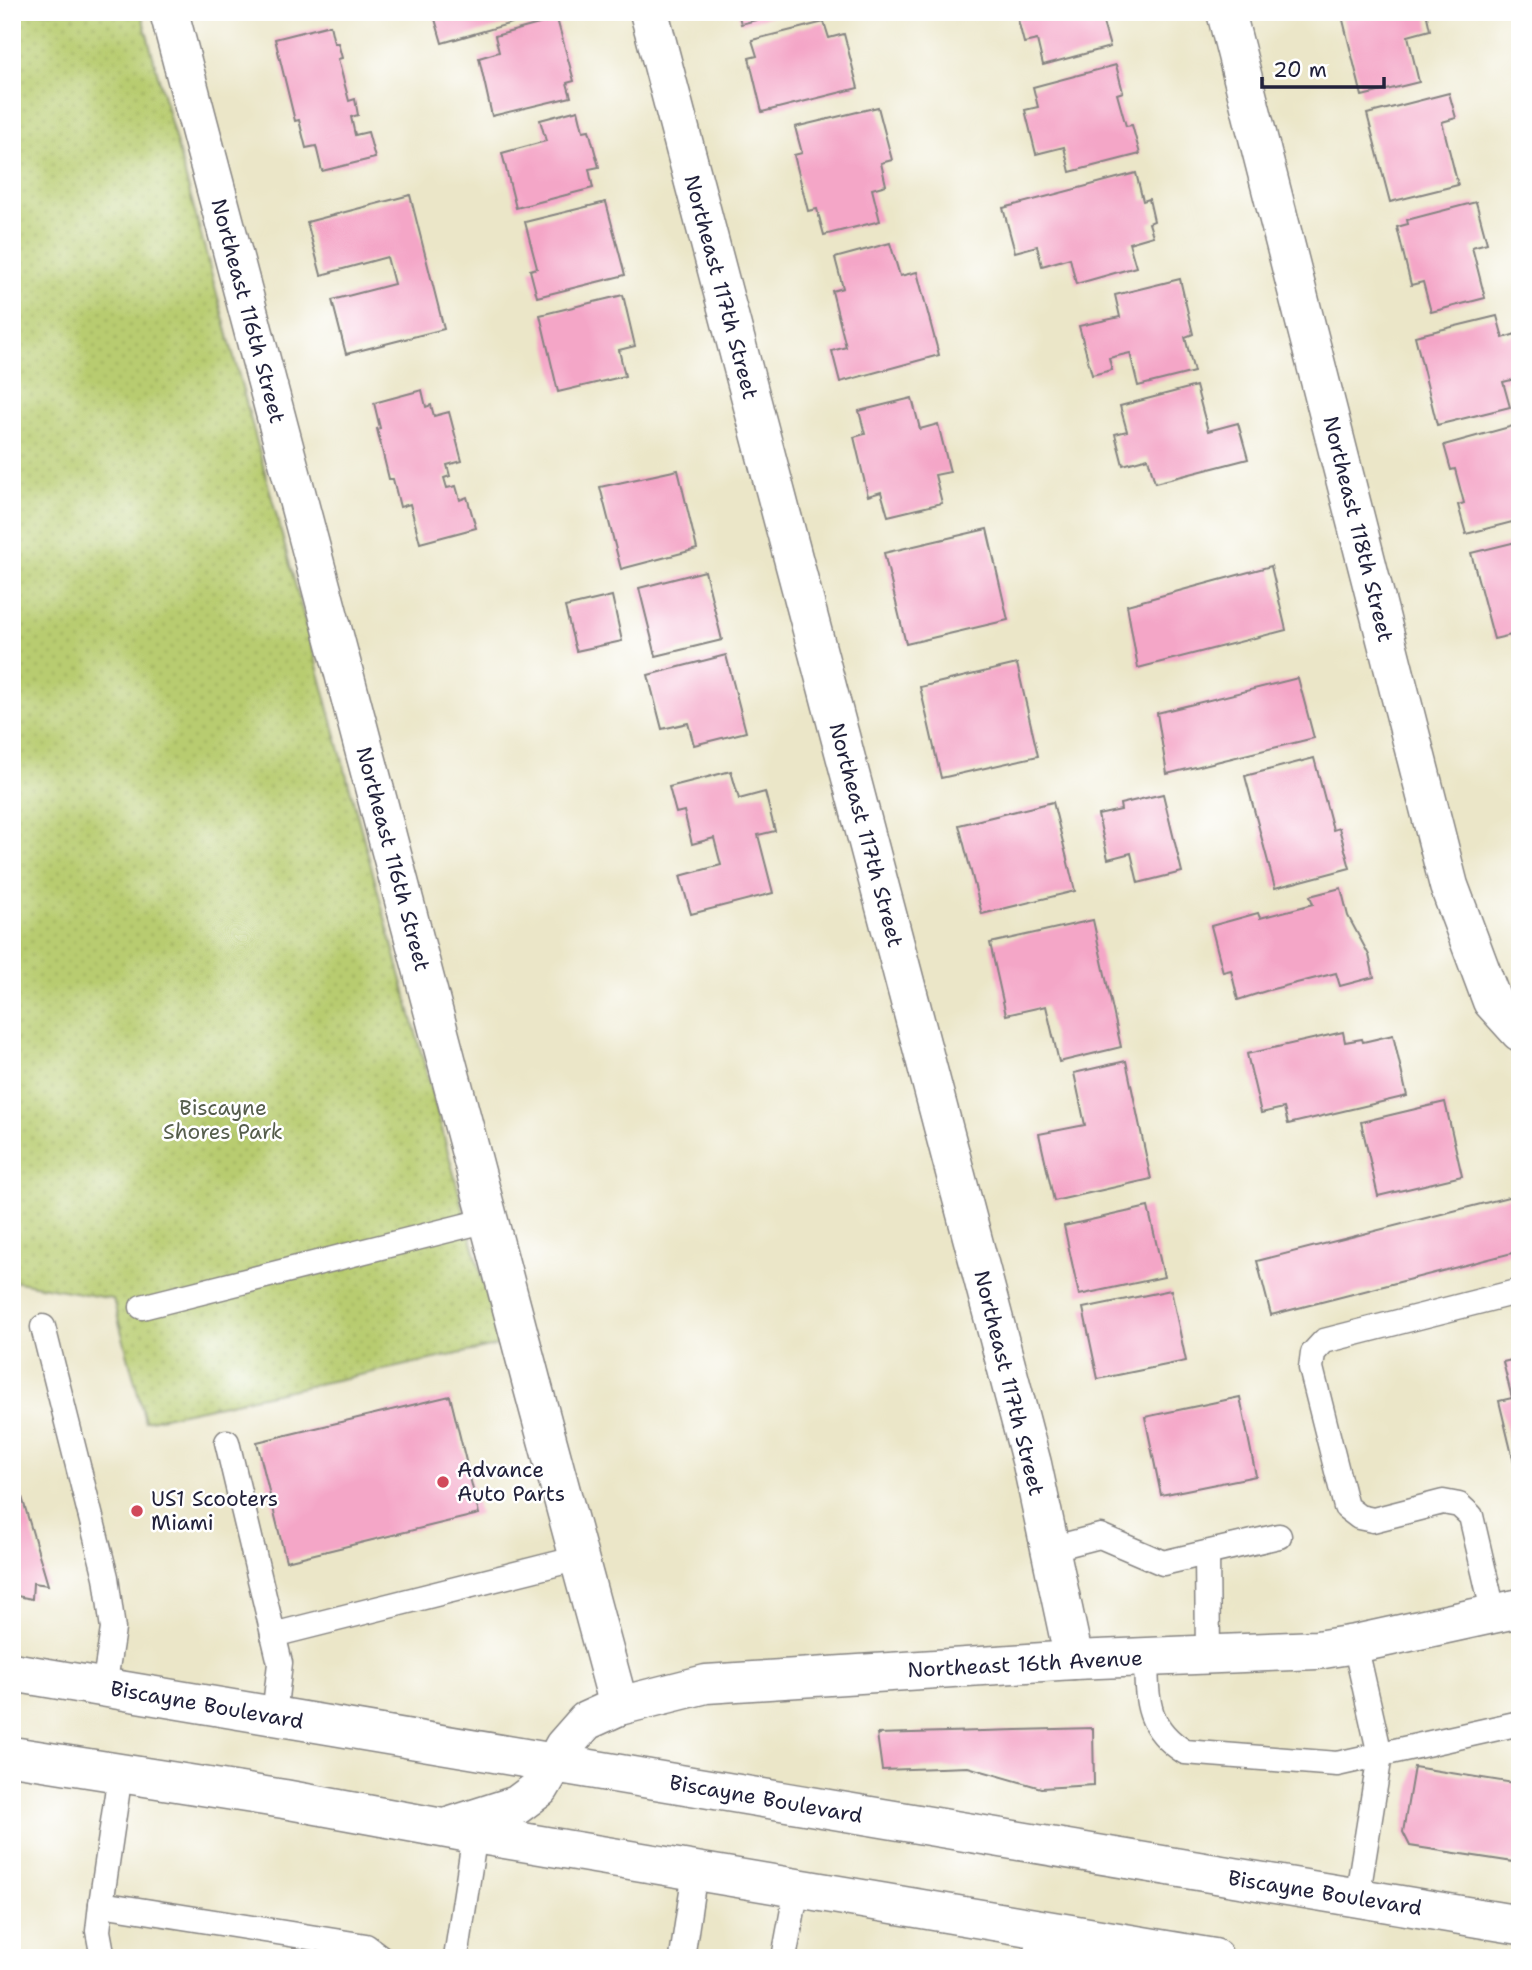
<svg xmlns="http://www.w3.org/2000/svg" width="1532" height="1970" font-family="'Shantell Sans',sans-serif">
	<defs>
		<pattern id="park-dots" width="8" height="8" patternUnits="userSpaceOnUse" patternTransform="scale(1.75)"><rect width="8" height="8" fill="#b8cc6f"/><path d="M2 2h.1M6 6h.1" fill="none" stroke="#9eaf61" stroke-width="1.8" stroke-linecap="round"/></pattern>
	</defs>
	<rect width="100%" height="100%" fill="#fff"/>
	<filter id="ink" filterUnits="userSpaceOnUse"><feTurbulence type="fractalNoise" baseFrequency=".0143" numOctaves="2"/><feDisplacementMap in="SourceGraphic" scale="14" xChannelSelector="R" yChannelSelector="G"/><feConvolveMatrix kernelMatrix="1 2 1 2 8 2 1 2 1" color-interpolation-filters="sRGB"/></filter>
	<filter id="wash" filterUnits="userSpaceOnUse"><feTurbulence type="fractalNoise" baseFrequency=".00686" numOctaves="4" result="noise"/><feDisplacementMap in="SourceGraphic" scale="28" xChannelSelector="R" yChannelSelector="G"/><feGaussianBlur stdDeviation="1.57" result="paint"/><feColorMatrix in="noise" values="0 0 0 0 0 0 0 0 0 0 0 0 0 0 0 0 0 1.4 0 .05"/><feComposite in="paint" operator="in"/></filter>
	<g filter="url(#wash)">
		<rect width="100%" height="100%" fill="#ebe6c8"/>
		<polygon fill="url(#park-dots)" stroke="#6d7755" stroke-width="2" points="12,12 141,12 500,1345 145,1421 113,1299 12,1281"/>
		<g id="blocks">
			<g fill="#f4a6c7">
				<polygon points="433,12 547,12 547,13 442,43"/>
				<polygon points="738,12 782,12 782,13 741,24"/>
				<polygon points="1016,12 1100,12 1110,47 1043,65 1037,40 1024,43"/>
				<polygon points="1341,12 1426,12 1430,30 1408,36 1419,82 1362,96"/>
				<polygon points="557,19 574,81 567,83 571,97 492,116 479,58 499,52 495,36"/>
				<polygon points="824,22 829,38 844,34 858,88 762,112 749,58 757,56 752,40"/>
				<polygon points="330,25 334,43 338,43 342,58 338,59 349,101 355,99 358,115 351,117 355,135 368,132 375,158 322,171 316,146 306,148 299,120 295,121 275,39"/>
				<polygon points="1116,65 1123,92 1117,94 1126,126 1132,125 1140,154 1070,172 1064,147 1036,154 1025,110 1038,107 1033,87"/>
				<polygon points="1449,93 1456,118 1442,122 1458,185 1390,202 1367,114"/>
				<polygon points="878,107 892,160 881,163 886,185 872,189 880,221 824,235 817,209 808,211 794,155 802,153 795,127"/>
				<polygon points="578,110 583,131 589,130 599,167 589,169 593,188 516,208 502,153 546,141 540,120"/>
				<polygon points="1136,173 1143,201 1149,199 1154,221 1149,223 1153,236 1129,243 1136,267 1076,284 1070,258 1042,266 1037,246 1015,252 1003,208"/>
				<polygon points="410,195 444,329 346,354 332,300 394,284 387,257 321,275 307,222"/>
				<polygon points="606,202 625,275 537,297 530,270 537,268 525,222"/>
				<polygon points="1476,202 1487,243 1472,247 1485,298 1431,312 1423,282 1411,285 1397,227 1408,224 1407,220"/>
				<polygon points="890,243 900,276 917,272 939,355 840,382 832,351 846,347 832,291 843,288 835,258"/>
				<polygon points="1180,279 1193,334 1185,337 1194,372 1138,386 1130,353 1109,358 1112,370 1092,375 1079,326 1120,317 1115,295"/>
				<polygon points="623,295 635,346 619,350 625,376 558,392 540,315"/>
				<polygon points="1497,316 1503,338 1519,333 1520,335 1520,378 1503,382 1510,407 1437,425 1415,336"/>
				<polygon points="1196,386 1208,431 1238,423 1248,459 1155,483 1148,458 1123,465 1115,434 1127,431 1120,406"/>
				<polygon points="422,390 426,407 431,405 434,416 449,412 462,461 447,465 450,476 444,478 447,488 456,486 460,500 467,497 476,528 420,543 410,504 400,507 393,479 389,479 377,429 380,428 374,403"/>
				<polygon points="912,398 920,429 938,424 950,472 935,475 942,503 888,516 881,492 868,496 854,437 865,434 859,411"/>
				<polygon points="1520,424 1520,520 1466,534 1458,505 1464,503 1455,469 1451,470 1444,445"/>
				<polygon points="678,470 697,549 621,569 600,487"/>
				<polygon points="987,529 1008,620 906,644 884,553"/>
				<polygon points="1520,541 1520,633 1494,639 1471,553"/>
				<polygon points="1271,566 1286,630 1138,668 1127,605"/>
				<polygon points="705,571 722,640 656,656 639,588"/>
				<polygon points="612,596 622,641 576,651 565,607"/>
				<polygon points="726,655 746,732 694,745 688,723 662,729 648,675"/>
				<polygon points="1017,664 1038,756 941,778 920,687"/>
				<polygon points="1298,678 1314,738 1167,774 1157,713"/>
				<polygon points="1314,758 1333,830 1339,828 1350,868 1275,888 1245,776"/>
				<polygon points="731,771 739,799 765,792 775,831 758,835 773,893 691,914 680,876 721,865 714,838 692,844 684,811 676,813 669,787"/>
				<polygon points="1163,794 1182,872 1138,883 1131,853 1108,859 1098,815 1121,810 1120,804"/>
				<polygon points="1053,802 1075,891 982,914 959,825"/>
				<polygon points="1341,888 1348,916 1369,955 1374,977 1340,986 1336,973 1269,990 1238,1000 1231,970 1223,972 1211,926 1258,913 1260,918 1313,904 1310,896"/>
				<polygon points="1093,920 1121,1047 1059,1062 1046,1006 1006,1015 990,943"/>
				<polygon points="1343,1032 1345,1042 1362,1039 1363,1042 1393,1035 1407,1096 1288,1124 1284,1108 1261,1113 1247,1054"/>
				<polygon points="1126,1061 1151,1179 1054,1201 1039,1134 1085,1125 1074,1073"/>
				<polygon points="1445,1102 1462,1176 1378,1196 1361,1122"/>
				<polygon points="1520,1194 1520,1251 1271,1315 1257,1261"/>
				<polygon points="1148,1207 1164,1277 1079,1295 1064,1226"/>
				<polygon points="1171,1290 1186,1361 1098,1379 1083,1308"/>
				<polygon points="1520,1358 1520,1461 1514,1463 1499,1401 1512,1398 1503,1362"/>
				<polygon points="450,1396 479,1514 286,1561 257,1442"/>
				<polygon points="1240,1397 1256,1476 1161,1495 1145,1417"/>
				<polygon points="12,1463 48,1585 33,1583 32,1599 12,1595"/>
				<polygon points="1093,1728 1094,1785 1041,1788 968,1767 882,1770 877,1734"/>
				<polygon points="1414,1767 1520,1784 1520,1863 1410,1846 1403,1832"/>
			</g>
		</g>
	</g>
	<g filter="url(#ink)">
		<use href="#blocks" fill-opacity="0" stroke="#868482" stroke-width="2"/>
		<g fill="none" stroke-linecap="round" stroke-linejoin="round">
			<defs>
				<g id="service">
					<polyline points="142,1307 488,1220"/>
					<polyline points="43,1327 106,1577 113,1629 104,1688"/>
					<polyline points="227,1442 280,1663 274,1716"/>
					<polyline points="1050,1549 1100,1536 1163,1563 1279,1536"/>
					<polyline points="1207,1553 1208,1655"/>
					<polyline points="1494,1615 1471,1516 1459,1505 1443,1502 1373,1520 1359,1517 1346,1507 1311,1368 1313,1353 1324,1341 1520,1291"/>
					<polyline points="273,1635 579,1558"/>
					<polyline points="1355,1644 1380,1755 1357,1899"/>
					<path d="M1146 1656C1147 1700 1145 1727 1185 1752L1337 1764 1520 1723"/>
					<polyline points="101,1904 366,1946 382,1958"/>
					<polyline points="103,1958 98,1931 101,1904 120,1774"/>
					<polyline points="456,1958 475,1834"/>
					<polyline points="682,1958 695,1871"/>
					<polyline points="784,1958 797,1888"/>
					<polyline points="1036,1958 1041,1929"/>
				</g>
				<g id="minor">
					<polyline points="169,12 532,1384 619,1706"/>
					<polyline points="649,12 1032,1464 1074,1660"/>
					<polyline points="1226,12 1449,886 1492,1001 1520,1032"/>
				</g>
				<polyline id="tertiary" points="554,1764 564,1746 586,1721 619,1706 706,1684 1074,1660 1317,1650 1355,1644 1520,1608"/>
				<g id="primary">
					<polyline points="12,1672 1520,1925"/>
					<polyline points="12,1756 284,1799 475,1834 1214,1958"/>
					<polyline points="448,1827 517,1805 540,1788 554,1764"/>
				</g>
			</defs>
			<use href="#service" stroke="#868482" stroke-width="27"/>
			<use href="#minor" stroke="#868482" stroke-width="41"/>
			<use href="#tertiary" stroke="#868482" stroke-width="41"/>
			<use href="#primary" stroke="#868482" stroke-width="41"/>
			<use href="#service" stroke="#fff" stroke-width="24"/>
			<use href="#minor" stroke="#fff" stroke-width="38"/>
			<use href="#tertiary" stroke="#fff" stroke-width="38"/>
			<use href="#primary" stroke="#fff" stroke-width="38"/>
		</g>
	</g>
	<g fill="#d1495b" stroke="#fff" stroke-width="2.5">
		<circle cx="443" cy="1482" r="7"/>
		<circle cx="137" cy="1511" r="7"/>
	</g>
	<g text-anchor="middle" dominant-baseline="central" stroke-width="5" stroke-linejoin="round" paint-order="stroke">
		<g font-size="21" fill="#22223b" stroke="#fff">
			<text transform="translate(721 287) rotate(75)">Northeast 117th Street</text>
			<text transform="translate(248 311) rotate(75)">Northeast 116th Street</text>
			<text transform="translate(1358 529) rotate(76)">Northeast 118th Street</text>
			<text transform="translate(866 835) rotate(75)">Northeast 117th Street</text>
			<text transform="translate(393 859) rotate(75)">Northeast 116th Street</text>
			<text transform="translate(1009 1383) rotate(76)">Northeast 117th Street</text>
			<text transform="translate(1025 1664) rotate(-3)">Northeast 16th Avenue</text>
			<text transform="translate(207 1705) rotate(10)">Biscayne Boulevard</text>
			<text transform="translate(766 1799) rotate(10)">Biscayne Boulevard</text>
			<text transform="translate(1325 1893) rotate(9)">Biscayne Boulevard</text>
		</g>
		<g font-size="21" fill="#565e4d" stroke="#fff">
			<text x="223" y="1108">Biscayne<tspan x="223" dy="24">Shores Park</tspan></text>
		</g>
		<g font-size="21" fill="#22223b" stroke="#fff" text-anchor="start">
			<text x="457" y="1470">Advance<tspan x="457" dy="24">Auto Parts</tspan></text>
			<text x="151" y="1499">US1 Scooters<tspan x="151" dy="24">Miami</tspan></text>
		</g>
	</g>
	<rect width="1532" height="1970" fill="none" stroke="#fff" stroke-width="42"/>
	<path d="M1262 77v10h122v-10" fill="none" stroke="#22223b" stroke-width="3.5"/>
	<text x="1273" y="77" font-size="21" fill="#22223b" stroke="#ffffff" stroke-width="5" paint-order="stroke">20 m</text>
</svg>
